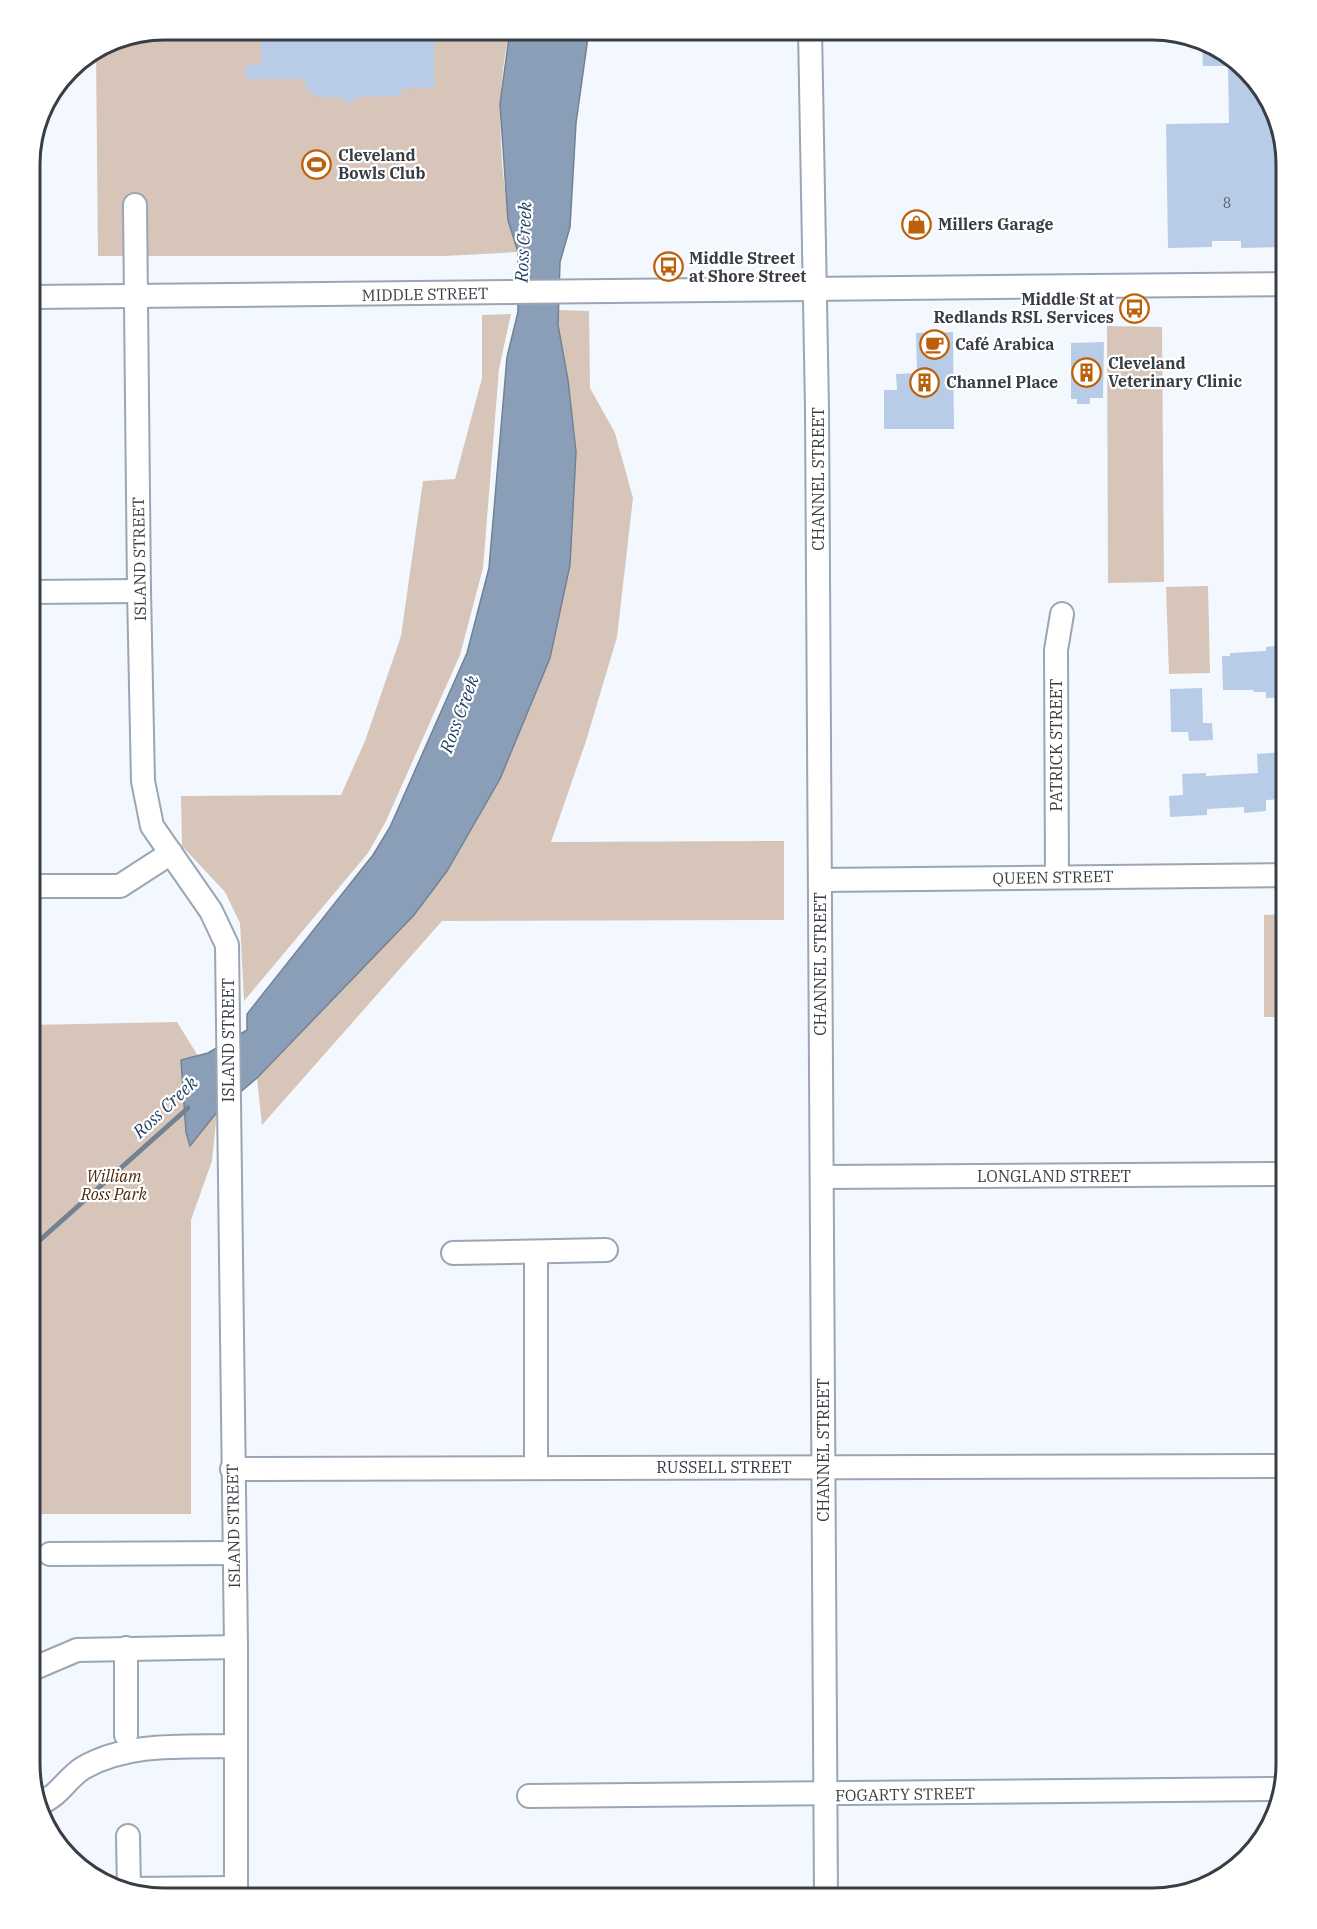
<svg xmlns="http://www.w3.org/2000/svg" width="1317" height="1929" font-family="'IBM Plex Serif',serif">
	<rect width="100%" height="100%" fill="#f3f8fe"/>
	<g fill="#d8c5b9">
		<path d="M164 30H510C494 95 499 188 518 252L445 256H98L96 51 113 40Z"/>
		<polygon points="558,310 589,311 590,388 615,433 633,498 617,637 586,741 551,842 784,841 784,920 442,921 262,1125 257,1078 414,915 447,871 499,782 576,452 568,380 558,325"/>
		<polygon points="511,314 499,369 483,568 460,655 386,821 368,853 244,1001 240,923 225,892 182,846 181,796 341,795 365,741 401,636 423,481 455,479 482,378 482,315"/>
		<polygon points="1107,326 1162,327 1164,582 1108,583"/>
		<polygon points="1208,586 1210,673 1169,674 1166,587"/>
		<polygon points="1287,914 1287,1017 1264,1017 1264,915"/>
		<polygon points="177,1022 198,1056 181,1060 186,1132 190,1145 217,1112 212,1161 191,1220 191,1514 30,1514 30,1025"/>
	</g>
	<polygon fill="#8b9eb7" stroke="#728194" stroke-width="1.5" points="510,30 589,30 576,123 570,227 560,262 558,325 568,380 576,452 570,565 550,658 500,779 447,871 414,915 257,1078 217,1112 190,1146 186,1132 181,1060 208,1053 247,1030 247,1014 373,855 390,827 467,653 489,568 507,357 518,312 518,252 508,220 500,104"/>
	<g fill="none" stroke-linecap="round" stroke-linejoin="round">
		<polyline stroke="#728194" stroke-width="5" points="30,1249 188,1108"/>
	</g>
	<g fill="#b9cce7">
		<polygon points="394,35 394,41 434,40 434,87 401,89 401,96 358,97 349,104 343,98 317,97 305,86 305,79 246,79 246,65 261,64 261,37"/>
		<polygon points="1202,43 1220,48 1269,97 1287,164 1287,247 1241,248 1241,241 1212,241 1212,247 1168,248 1166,124 1229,123 1228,66 1203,66"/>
		<polygon points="953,332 954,429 884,429 884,390 897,390 896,374 917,373 916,333"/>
		<polygon points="1104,342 1103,398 1090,398 1090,404 1077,404 1077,399 1071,399 1071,343"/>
		<polygon points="1285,645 1287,697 1266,698 1266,692 1254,692 1253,690 1223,690 1222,656 1230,656 1230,653 1266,651 1266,647"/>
		<polygon points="1202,688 1203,723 1212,723 1213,740 1189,741 1188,732 1171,732 1170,689"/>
		<polygon points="1285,752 1286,767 1280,768 1282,799 1266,800 1266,811 1244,813 1244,807 1207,809 1207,815 1170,817 1169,796 1183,795 1182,774 1206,773 1206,776 1258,773 1257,754"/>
	</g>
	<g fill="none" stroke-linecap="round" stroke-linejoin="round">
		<defs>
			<g id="minor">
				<polyline points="810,30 817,409 826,1899"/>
				<polyline points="135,205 139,591 143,781 152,826 211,911 227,945 236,1647 236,1899"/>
				<polyline points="30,297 1287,284"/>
				<polyline points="30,592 139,591"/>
				<polyline points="1057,877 1056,650 1062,614"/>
				<polyline points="820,880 1287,875"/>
				<polyline points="30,886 120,886 171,853"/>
				<polyline points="822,1177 1287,1174"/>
				<polyline points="536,1252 536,1468"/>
				<polyline points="453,1253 606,1250"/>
				<polyline points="232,1469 1287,1466"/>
				<polyline points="50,1554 234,1553"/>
				<polyline points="126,1648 126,1735"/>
				<polyline points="30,1670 77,1650 236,1647"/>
				<polyline points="529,1796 1281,1789"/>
				<path d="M40 1803C59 1796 67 1778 83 1768 128 1742 184 1747 234 1746"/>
				<polyline points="128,1836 129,1890"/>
				<polyline points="129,1889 236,1888"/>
			</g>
		</defs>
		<use href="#minor" stroke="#9aa6b5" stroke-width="26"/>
		<use href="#minor" stroke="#fff" stroke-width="22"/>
	</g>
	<defs>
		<symbol id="stadium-ring" viewBox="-11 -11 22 22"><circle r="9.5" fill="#fff" stroke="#bc600a" stroke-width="1.5"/><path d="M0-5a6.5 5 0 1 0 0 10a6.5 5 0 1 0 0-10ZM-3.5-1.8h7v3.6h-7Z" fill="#bc600a"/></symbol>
		<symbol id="shop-ring" viewBox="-11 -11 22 22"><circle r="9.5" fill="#fff" stroke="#bc600a" stroke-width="1.5"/><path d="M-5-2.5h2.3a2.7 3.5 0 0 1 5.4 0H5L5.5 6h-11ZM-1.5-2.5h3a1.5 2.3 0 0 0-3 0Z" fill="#bc600a"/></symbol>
		<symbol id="bus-ring" viewBox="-11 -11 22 22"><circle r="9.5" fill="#fff" stroke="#bc600a" stroke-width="1.5"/><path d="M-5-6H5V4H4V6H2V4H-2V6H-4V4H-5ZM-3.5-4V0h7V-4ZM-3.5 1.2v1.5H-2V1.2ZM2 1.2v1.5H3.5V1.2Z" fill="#bc600a"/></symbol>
		<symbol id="cafe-ring" viewBox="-11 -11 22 22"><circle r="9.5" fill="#fff" stroke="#bc600a" stroke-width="1.5"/><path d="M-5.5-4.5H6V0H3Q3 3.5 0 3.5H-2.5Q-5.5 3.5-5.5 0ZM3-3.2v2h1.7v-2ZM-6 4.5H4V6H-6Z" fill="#bc600a"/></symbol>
		<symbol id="building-ring" viewBox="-11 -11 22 22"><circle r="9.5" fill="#fff" stroke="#bc600a" stroke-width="1.5"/><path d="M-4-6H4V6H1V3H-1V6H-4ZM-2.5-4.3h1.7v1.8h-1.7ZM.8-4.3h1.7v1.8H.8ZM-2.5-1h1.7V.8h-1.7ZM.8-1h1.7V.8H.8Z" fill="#bc600a"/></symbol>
	</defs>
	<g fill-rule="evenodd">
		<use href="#stadium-ring" x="300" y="148" width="33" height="33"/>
		<use href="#shop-ring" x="900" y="208" width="33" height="33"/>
		<use href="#bus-ring" x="652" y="250" width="33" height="33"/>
		<use href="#bus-ring" x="1118" y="292" width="33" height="33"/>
		<use href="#cafe-ring" x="918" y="328" width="33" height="33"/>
		<use href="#building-ring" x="1070" y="356" width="33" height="33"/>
		<use href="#building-ring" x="908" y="366" width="33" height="33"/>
	</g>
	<g text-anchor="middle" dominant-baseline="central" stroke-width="4.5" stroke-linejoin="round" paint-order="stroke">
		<g font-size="14" fill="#59616d">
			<text x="1227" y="203">8</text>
		</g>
		<g font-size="16" font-weight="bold" fill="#393d44" stroke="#fff" text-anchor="start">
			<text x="338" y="155">Cleveland<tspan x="338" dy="18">Bowls Club</tspan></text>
			<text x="938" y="224">Millers Garage</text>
			<text x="689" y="258">Middle Street<tspan x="689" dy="18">at Shore Street</tspan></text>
			<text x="1114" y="299" text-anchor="end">Middle St at<tspan x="1114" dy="18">Redlands RSL Services</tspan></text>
			<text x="955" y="344">Café Arabica</text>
			<text x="1108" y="363">Cleveland<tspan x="1108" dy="18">Veterinary Clinic</tspan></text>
			<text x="946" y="382">Channel Place</text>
		</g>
		<g font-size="16" fill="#393d44" stroke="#fff">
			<text transform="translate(425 294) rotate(-1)">MIDDLE STREET</text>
			<text transform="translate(818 479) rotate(-90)">CHANNEL STREET</text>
			<text transform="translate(139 559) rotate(-91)">ISLAND STREET</text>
			<text transform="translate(1056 745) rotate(-90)">PATRICK STREET</text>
			<text transform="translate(1053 877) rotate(-1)">QUEEN STREET</text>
			<text transform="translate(820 964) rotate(-90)">CHANNEL STREET</text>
			<text transform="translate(228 1040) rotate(-90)">ISLAND STREET</text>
			<text x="1054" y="1176">LONGLAND STREET</text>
			<text transform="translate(823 1450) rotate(-90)">CHANNEL STREET</text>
			<text x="724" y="1467">RUSSELL STREET</text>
			<text transform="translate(233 1526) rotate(-91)">ISLAND STREET</text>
			<text transform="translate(905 1794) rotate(-1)">FOGARTY STREET</text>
		</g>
		<g font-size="16" font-style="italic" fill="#4e2606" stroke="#fff">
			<text x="114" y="1176">William<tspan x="114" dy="18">Ross Park</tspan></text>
		</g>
		<g font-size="18" font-style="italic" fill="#223f64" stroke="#fff">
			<text transform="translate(523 242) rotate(-87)">Ross Creek</text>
			<text transform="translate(459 714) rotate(-70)">Ross Creek</text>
			<text transform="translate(165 1107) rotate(-43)">Ross Creek</text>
		</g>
	</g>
	<path d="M0 0H1317V1929H0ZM164 40H1152A124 124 0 0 1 1276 164V1764A124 124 0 0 1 1152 1888H164A124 124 0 0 1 40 1764V164A124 124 0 0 1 164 40Z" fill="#fff" fill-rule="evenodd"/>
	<path fill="none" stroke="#393d44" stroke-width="3" d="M164 40H1152A124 124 0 0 1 1276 164V1764A124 124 0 0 1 1152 1888H164A124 124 0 0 1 40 1764V164A124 124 0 0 1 164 40Z"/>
</svg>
